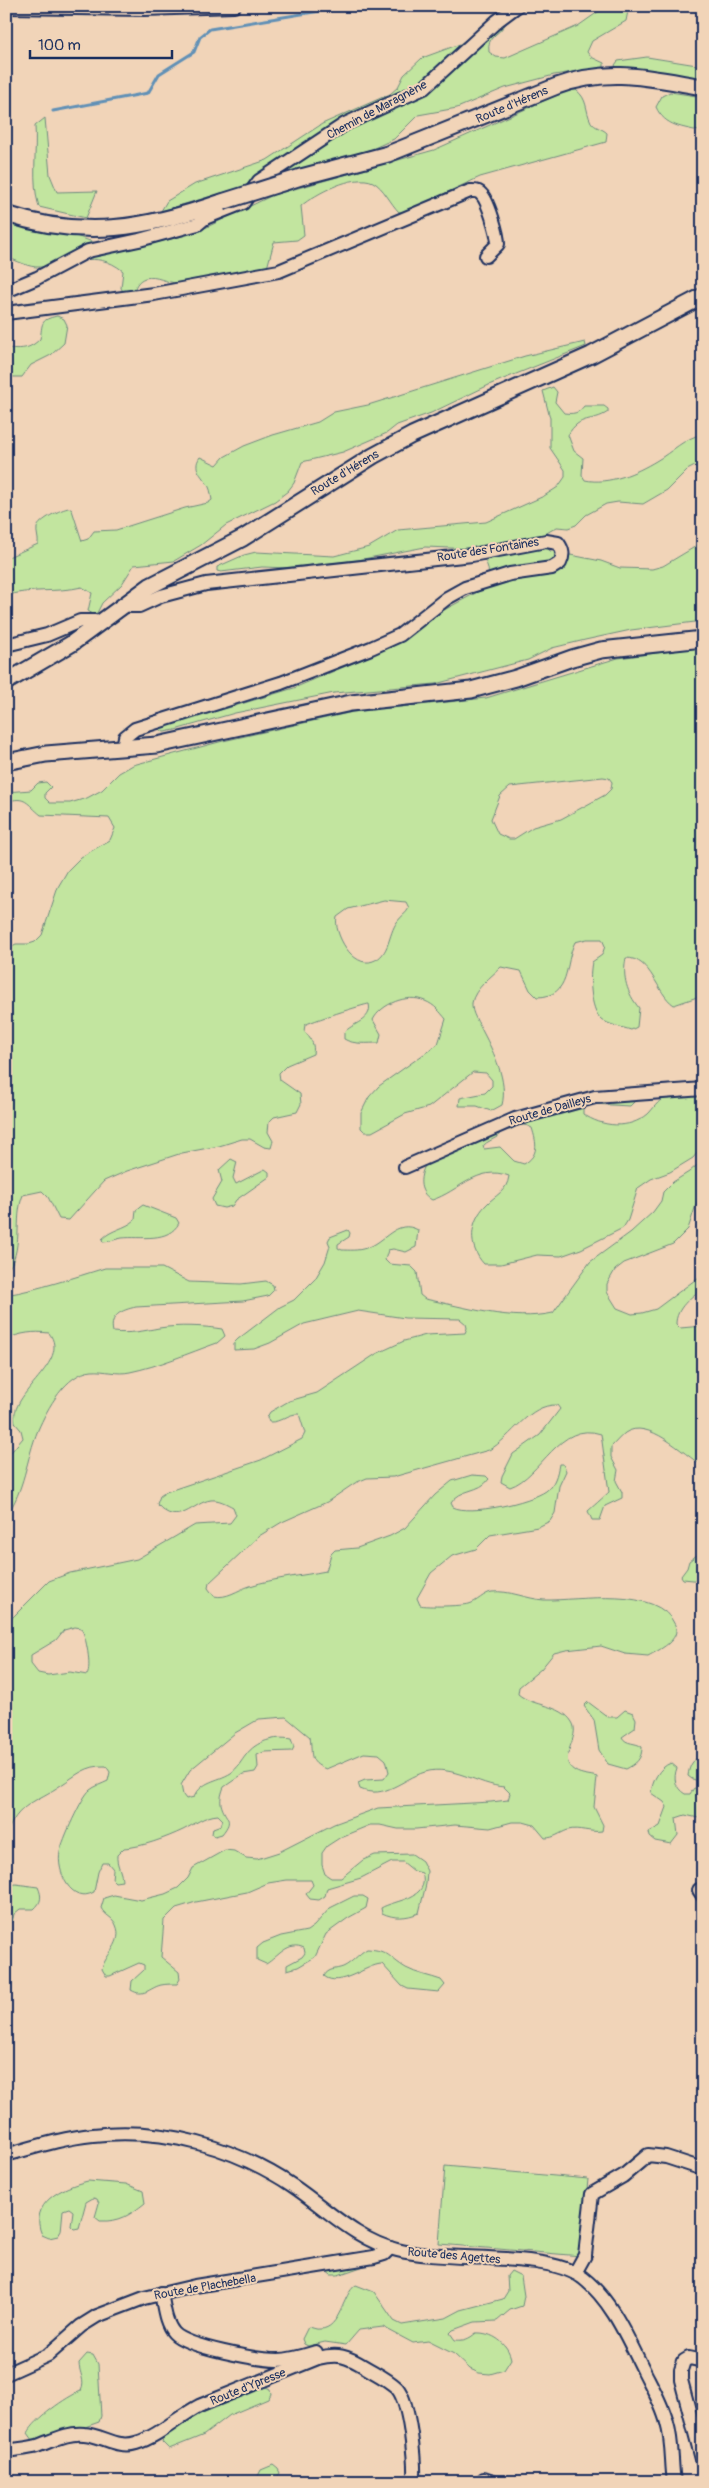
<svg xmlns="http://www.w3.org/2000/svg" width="709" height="2488" font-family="Pangolin,sans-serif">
	<rect width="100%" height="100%" fill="#f1d4b8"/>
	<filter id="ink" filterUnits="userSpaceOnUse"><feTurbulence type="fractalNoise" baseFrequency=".02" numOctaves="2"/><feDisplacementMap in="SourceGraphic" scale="10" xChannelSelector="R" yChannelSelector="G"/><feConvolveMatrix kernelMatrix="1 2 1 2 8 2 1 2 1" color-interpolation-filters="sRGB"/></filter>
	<g filter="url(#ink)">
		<g fill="#c2e59f" stroke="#6e8a7e" fill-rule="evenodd">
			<path d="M620 6 628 11 626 21 592 41 587 52 591 57 604 63V67L554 75 505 88 457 108 418 115 394 139 372 149 161 211 167 201 195 184 267 160 322 124 390 94 398 87 404 75 422 58 460 44 492 20 505 22V25C497 36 487 36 489 52L496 57 505 58 578 26 605 7Z"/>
			<polygon points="647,57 703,66 703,78 616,67 615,65 618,61"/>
			<path d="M576 90C588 99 585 110 591 122 595 128 602 128 607 133L606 142 480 177 407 211 399 212C390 203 384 188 373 182 354 173 315 194 301 206L304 235 297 240 274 242 267 268C239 274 207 283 178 283 166 283 157 275 145 278 137 281 136 286 133 293H124L121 288 123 271C95 248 70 266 40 267 29 268 16 260 6 257V225H19L73 235 113 249 134 248 179 237 207 227 273 195 434 150 566 91Z"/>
			<path d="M670 92 703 97V132C683 127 665 127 656 107L662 96Z"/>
			<path d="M45 118 50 175 57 192 97 191 86 218 39 207C31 181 37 152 35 126Z"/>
			<path d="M57 316 64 319 67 325 64 343 51 355 31 365 22 377H6V348C21 349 29 350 40 339 43 324 39 320 57 316Z"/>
			<path d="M585 342 586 346 491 384 431 413 397 425 387 433 343 452 302 462 294 483 288 491 275 501 226 525 201 545 174 561 134 565 122 584 102 603 97 613 93 614 88 611 92 593 82 587C57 593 28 588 6 596V558L38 544C39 539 36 533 37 528 39 520 61 509 69 508L72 510 82 541 88 539 94 531 116 530 185 508 208 503 212 500C211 496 211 491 209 487 204 477 191 469 200 457L217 465 224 457 244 446 273 435 318 422 334 412 368 405 525 356Z"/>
			<path d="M553 387 557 392 555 402 564 413C573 414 578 414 584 406H604L608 409V412C592 423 580 414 568 435L574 451 583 458 582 475 585 480C609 485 636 473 656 461 672 452 684 438 703 434V462L687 470 667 490 643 504 618 502 606 504 586 515 576 525 568 528 557 527 545 534 544 544 550 551 601 561 620 568 652 569 663 566 703 542V621L631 630 585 640 552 648 528 660 435 684 334 693 235 713 175 730 164 732 160 730V725L165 724 221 710 294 688 386 649 444 610 485 588C492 570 488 563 476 549L425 547 358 560 291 568 262 567 221 572 217 571V567L244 555 256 552 334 556 369 547 398 530 486 522 544 496 558 487 565 477V470L550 448V418L543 391Z"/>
			<path d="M703 647V995L674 1005C656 993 652 958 626 958 622 977 627 993 639 1008L637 1027 631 1030C622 1027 608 1025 601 1019 590 1009 589 976 592 962L602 955 605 946 602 939H587L575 942C564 963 572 997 537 997L530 990 521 971 501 967C492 976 474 989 472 1003 471 1013 479 1023 483 1032 494 1053 508 1081 502 1105L491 1111 477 1106H459L460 1098 485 1093 492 1086V1080L486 1073 473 1072 429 1107 405 1114 372 1132H365L361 1128V1113L369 1097 379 1086 438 1044 446 1019C440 1012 435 1005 425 1001 407 993 381 1004 373 1020L381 1034 379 1043C368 1043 354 1045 344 1039V1033C351 1023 373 1021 369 1004 365 1004 308 1022 305 1025L304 1031C311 1039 315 1044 313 1054L287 1065 279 1073 280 1080 300 1094 301 1104 297 1112 274 1117 269 1122 268 1132 273 1141 271 1148 264 1147 250 1139H242L219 1146 182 1153 127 1171 104 1181 69 1220 59 1219 48 1197 42 1191 23 1195C13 1219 25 1250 6 1272V949L16 944H29L35 942 42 935 58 887 68 870 81 857 110 840 115 828 109 818 41 815C27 804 26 795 6 802V792L31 790 38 783 46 782 51 787 45 793V798L50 803H70L87 798 102 790 119 773 133 765 223 741 353 712 486 698 618 658ZM603 777 609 778 612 782 611 789 605 795 561 819 533 827 514 839H509L498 834 491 819 500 796 510 787ZM384 900 406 902 409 908C406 914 401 916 397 922 388 934 390 955 373 961 353 969 333 933 337 917L348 909Z"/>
			<path d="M703 1092V1146L693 1158 670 1172 651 1179 638 1188 628 1220 623 1228 581 1249 561 1256 537 1255 501 1264H484C468 1247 469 1222 486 1205 495 1195 507 1192 509 1176 478 1164 458 1192 432 1200 417 1192 419 1175 427 1162L499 1132 500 1135C495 1139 487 1141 483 1146L484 1149 500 1147 514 1161 524 1164C539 1155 537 1144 532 1128 524 1123 518 1125 510 1130L504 1129 564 1102 633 1099 634 1102 630 1106 592 1104 583 1108V1114C602 1127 629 1130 648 1114 653 1109 658 1101 664 1098 674 1093 692 1094 703 1092Z"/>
			<polygon points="231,1159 237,1162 233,1178 236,1184 265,1169 269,1172 269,1177 236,1200 232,1206 224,1208 215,1206 212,1199 222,1182 219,1170"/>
			<path d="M703 1160V1193L698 1199 688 1229 673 1244 624 1263 615 1270 607 1284V1292L617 1308 632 1314 642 1313 656 1309 703 1274V1288C691 1297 676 1308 676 1324L680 1328 703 1326V1466C683 1454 648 1417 625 1433 620 1437 615 1443 611 1447V1457L618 1470 616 1481 622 1492V1498L605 1506 600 1520H592L588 1511C589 1510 606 1495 609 1492L601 1434C559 1420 541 1477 510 1487L501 1482 502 1476 513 1454 540 1435 560 1409 557 1405C528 1404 513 1437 489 1450L393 1477 367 1478 355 1483 327 1502 282 1522 259 1536 209 1583 208 1588 214 1596C227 1599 237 1590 250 1586 275 1578 301 1576 326 1571L331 1554 335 1550 357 1548 390 1536 405 1528 435 1495 452 1481 472 1475 486 1476 489 1479C480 1493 460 1488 451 1503L453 1507C470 1516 530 1502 546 1491 555 1484 557 1475 559 1464H563L566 1471 559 1486 555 1513 550 1521 538 1527 490 1535 476 1549 452 1556 431 1573 417 1598 420 1605C426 1607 462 1606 469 1604 477 1602 484 1593 492 1592 509 1590 527 1599 544 1600 579 1601 658 1585 675 1625 681 1640 659 1650 648 1656L625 1654 601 1646 566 1650 554 1653 541 1669 519 1687 518 1694C533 1707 561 1704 572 1722 582 1737 555 1759 575 1771 581 1775 591 1775 597 1777L594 1807 603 1825 602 1831C590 1833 579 1827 568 1830 559 1833 555 1838 545 1838L534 1825 523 1822H512L490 1828 455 1825 416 1829H398L380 1825H370L341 1837 327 1846 322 1853V1865L325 1874 331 1878H341L363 1860 375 1855 412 1854 422 1861 427 1871 426 1884 419 1913C406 1918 395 1919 382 1913L381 1908C394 1900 431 1899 422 1873L414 1871 403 1862H392L361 1878 327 1888 325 1896 319 1900 310 1899 306 1894 313 1885 311 1880H287L268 1883 247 1892 196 1902 176 1908 164 1920 161 1957 179 1972 180 1979 177 1984C172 1984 166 1984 161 1985 149 1988 144 1998 131 1990L132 1981 144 1970V1965L139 1963 110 1976H106L102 1969C105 1954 124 1943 116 1925 113 1917 105 1916 101 1908L104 1898 114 1895 141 1900 165 1894 178 1888 188 1878 193 1868 225 1850 234 1851 246 1858 257 1859 279 1852 334 1824 378 1808 491 1802 508 1800 510 1793 504 1787C478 1785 452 1764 425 1772 402 1779 385 1800 360 1789L358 1783 365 1780 384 1779 389 1772 386 1760 379 1754 364 1753 326 1769C307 1762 313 1754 310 1737L286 1717 259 1719 235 1733 190 1770 181 1785 183 1795 186 1799 194 1797C203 1780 216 1782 231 1773 238 1768 241 1761 246 1755 256 1741 275 1736 291 1739L294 1747 292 1751 264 1752 257 1755 258 1767 255 1772 243 1774 224 1787C222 1792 220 1798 221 1804 225 1820 235 1818 222 1834L215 1836 212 1834 213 1828 221 1825 223 1820 218 1815C204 1816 195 1824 183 1830 166 1838 142 1847 124 1848L117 1855C116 1865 122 1871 122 1881L115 1882 112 1879 113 1869 108 1863H102L98 1872 94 1892C71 1905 56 1871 60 1852 62 1841 82 1796 90 1790 95 1786 102 1784 108 1781L110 1772 106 1766C86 1765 77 1775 61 1785 37 1802 17 1803 6 1836V1624L49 1581 70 1573 137 1559 195 1525 230 1523 236 1515 233 1507C227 1504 219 1499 211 1500 193 1502 178 1529 157 1504L160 1496 166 1492 261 1460 302 1439 305 1433 299 1414C288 1413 281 1423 269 1422L267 1417 270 1412 289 1401 317 1393 376 1354 404 1341 426 1335 465 1333 467 1328 466 1324 460 1319 405 1318 358 1311 304 1324 270 1343 254 1349 234 1350V1343L238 1339 280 1307 294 1300 315 1279 325 1262 330 1246 328 1241 330 1237 348 1230 350 1233 349 1237 338 1244V1248L342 1250C349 1250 358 1251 366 1248 385 1243 396 1218 418 1230L416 1247 406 1252 393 1249 388 1250 385 1260 389 1264 411 1266 417 1272 420 1295 425 1299C465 1307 512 1322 553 1313L590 1262 631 1232 653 1212 661 1201 663 1192 673 1182 689 1172ZM75 1627 81 1628C86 1635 92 1668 87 1675L70 1672 48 1675 38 1673 31 1664V1655L56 1640 64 1630Z"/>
			<path d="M143 1205 176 1218 179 1223C168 1243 142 1236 122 1238 115 1239 110 1242 103 1242L102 1239C112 1229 125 1229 135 1220L136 1210Z"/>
			<path d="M105 1268H162L189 1282 241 1284 266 1281 273 1285 274 1290 268 1296 243 1301 136 1307C122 1310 109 1315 113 1332 130 1334 143 1331 159 1328 179 1325 203 1326 222 1329L225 1336 217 1343C189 1353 159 1366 130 1372 117 1375 105 1370 92 1371 66 1373 47 1409 38 1430 26 1459 25 1490 6 1516V1458L23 1438 21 1430 15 1423C8 1392 72 1363 49 1333 33 1331 21 1333 6 1339V1295C40 1289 72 1278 105 1268Z"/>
			<polygon points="697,1555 703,1558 703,1581 683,1579 681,1576 687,1568 689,1561"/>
			<path d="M588 1702 608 1717H617L625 1710 633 1713 636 1719 635 1728 622 1737C626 1745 636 1742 642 1747 642 1759 636 1764 626 1769L608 1764 599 1750 594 1720 584 1706Z"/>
			<path d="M703 1756V1782L692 1779 688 1776C689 1766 693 1758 703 1756Z"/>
			<path d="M671 1763 677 1768C673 1778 675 1788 685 1794H690L694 1788 703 1790V1819L685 1815 676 1818 678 1835 671 1844 655 1841 650 1837 649 1832 660 1826 667 1807 664 1802 651 1793C652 1782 659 1767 671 1763Z"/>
			<path d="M16 1884 38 1887C42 1896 42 1902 34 1909H20L14 1914 12 1922 6 1925V1886Z"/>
			<path d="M354 1896H363L368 1899 366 1908 348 1918 326 1934 315 1957 298 1967 287 1970V1965L302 1957 305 1953 304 1948C288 1940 278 1957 266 1964L257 1960V1948L263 1943 281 1936 307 1931 314 1926 330 1908Z"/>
			<path d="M367 1949C389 1950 389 1958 406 1968 417 1974 430 1976 441 1980L445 1985 439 1992 408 1989 402 1986 382 1964C367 1964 339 1989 324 1976 329 1968 335 1970 343 1967 352 1963 358 1954 367 1949Z"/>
			<polygon points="445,2166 588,2179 581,2256 439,2244"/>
			<path d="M88 2181 126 2184 143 2191 145 2203C130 2215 120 2222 100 2221L95 2217 99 2203 97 2199 93 2198 86 2202 79 2228 74 2229 71 2226 73 2211 69 2208 63 2210 61 2231 58 2236 49 2238 42 2235C28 2203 62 2187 88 2181Z"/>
			<polygon points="373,2263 338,2275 331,2275 325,2270"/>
			<path d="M511 2271 521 2276 524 2296 522 2306 510 2310 497 2321 475 2322 453 2330 450 2333 455 2340C464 2341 469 2339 476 2333 492 2332 508 2343 511 2359L504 2370 490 2374 479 2373 470 2369 454 2354 428 2341 413 2343 383 2327 359 2330 346 2345 325 2342 308 2346 304 2344 302 2339 308 2327C312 2327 316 2330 320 2329 341 2329 342 2294 356 2285L374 2292 394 2321 402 2325 446 2318 461 2310 503 2299 508 2291 507 2276Z"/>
			<path d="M87 2354 93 2355 98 2364 101 2416 99 2422 71 2432 33 2440 28 2433C35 2419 66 2397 81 2391 86 2381 79 2373 79 2363Z"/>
			<path d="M266 2387 270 2389 271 2394 268 2399 230 2415 204 2435 169 2449 162 2442C163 2439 164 2436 165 2434 173 2425 253 2389 266 2387Z"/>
			<path d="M273 2465 278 2469 280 2473C274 2484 265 2482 255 2482L261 2470Z"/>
		</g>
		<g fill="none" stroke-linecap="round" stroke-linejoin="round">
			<polyline stroke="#6190b6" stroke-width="3" points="53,111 148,93 159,74 194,52 200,37 210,29 351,6"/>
			<defs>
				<g id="minor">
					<polyline points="6,7 144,9 234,6"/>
					<polyline points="205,218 243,203 259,181 345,124 424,88 497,21 517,6"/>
					<polyline points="6,291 37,278 88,251 139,240 198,224 205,218 207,212"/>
					<path d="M6 313 154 294 279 271 470 191C474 191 478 190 481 194 488 200 498 234 498 244L486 256"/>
					<polyline points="6,645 47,635 80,621 95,621 99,623"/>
					<path d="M123 748 125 737 135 729 281 683 371 648 400 635 447 598 465 588 510 574 552 568 560 563C564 555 563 550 558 543L546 541 472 555 206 584 161 596 139 606H130L127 602"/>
					<polyline points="405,1167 515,1119 595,1097 703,1089"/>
					<polyline points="699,1890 703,1896"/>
					<path d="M6 2155C35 2147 63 2138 93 2135 163 2127 235 2147 293 2186 327 2209 356 2240 397 2250 447 2263 546 2250 583 2278 612 2301 627 2337 643 2369 652 2387 662 2404 667 2423 673 2443 671 2462 674 2482"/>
					<polyline points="575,2273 585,2255 592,2194 623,2176 648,2155 666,2157 703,2169"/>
					<path d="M161 2293C164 2307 165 2323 174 2333 187 2347 258 2360 278 2360 291 2360 303 2356 316 2352"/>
					<polyline points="703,2361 689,2358 684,2361 681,2370 681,2380 703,2463"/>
					<polyline points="6,2374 48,2355 81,2326 97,2316 144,2298 195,2286 374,2257 384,2254 390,2248"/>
					<path d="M6 2451C16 2449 27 2449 37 2446 52 2441 68 2432 84 2434 103 2435 117 2449 136 2443 159 2436 178 2417 199 2406L318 2358C338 2353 347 2356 365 2367 375 2373 388 2379 397 2388 410 2403 415 2461 414 2482"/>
					<polyline points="481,2482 484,2479 493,2482"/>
				</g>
				<g id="major">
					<path d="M301 177 388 154 557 86C610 67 649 78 703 87"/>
					<path d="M6 214C84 240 147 228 222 202"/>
					<polyline points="6,682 71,644 150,586 243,538 373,456 412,435 591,355 703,296"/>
					<polyline points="6,762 46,754 157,745 351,703 471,690 516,678 572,658 601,650 703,639"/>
				</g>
			</defs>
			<use href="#minor" stroke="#1b2f5e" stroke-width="16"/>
			<use href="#major" stroke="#1b2f5e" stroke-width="19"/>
			<use href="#minor" stroke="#f1d4b8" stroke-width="12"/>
			<use href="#major" stroke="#f1d4b8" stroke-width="15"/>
			<defs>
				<polyline id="major-bridge" points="222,202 301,177"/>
			</defs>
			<use href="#major-bridge" stroke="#1b2f5e" stroke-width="19" stroke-linecap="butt"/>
			<use href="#major-bridge" stroke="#f1d4b8" stroke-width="15"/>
		</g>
	</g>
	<g text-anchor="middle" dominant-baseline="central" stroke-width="4" stroke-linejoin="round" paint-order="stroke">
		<g font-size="12" fill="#1b2f5e" stroke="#f1d4b8">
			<text transform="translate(512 105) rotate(-23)">Route d'Hérens</text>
			<text transform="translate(377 110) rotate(-28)">Chemin de Maragnène</text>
			<text transform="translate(345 473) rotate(-31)">Route d'Hérens</text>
			<text transform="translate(488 550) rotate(-9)">Route des Fontaines</text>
			<text transform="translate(550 1110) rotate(-16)">Route de Dailleys</text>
			<text transform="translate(454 2256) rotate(5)">Route des Agettes</text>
			<text transform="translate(205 2287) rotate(-10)">Route de Plachebella</text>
			<text transform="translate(248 2387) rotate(-22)">Route d'Ypresse</text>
		</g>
	</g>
	<rect width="709" height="2488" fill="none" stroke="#f1d4b8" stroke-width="25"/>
	<rect x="12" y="12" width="684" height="2463" fill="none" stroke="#1b2f5e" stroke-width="2" filter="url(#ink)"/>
	<path d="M30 50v8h142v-8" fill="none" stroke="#1b2f5e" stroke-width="2.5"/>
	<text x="38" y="50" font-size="15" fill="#1b2f5e" stroke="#f1d4b8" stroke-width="4" paint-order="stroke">100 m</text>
</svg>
